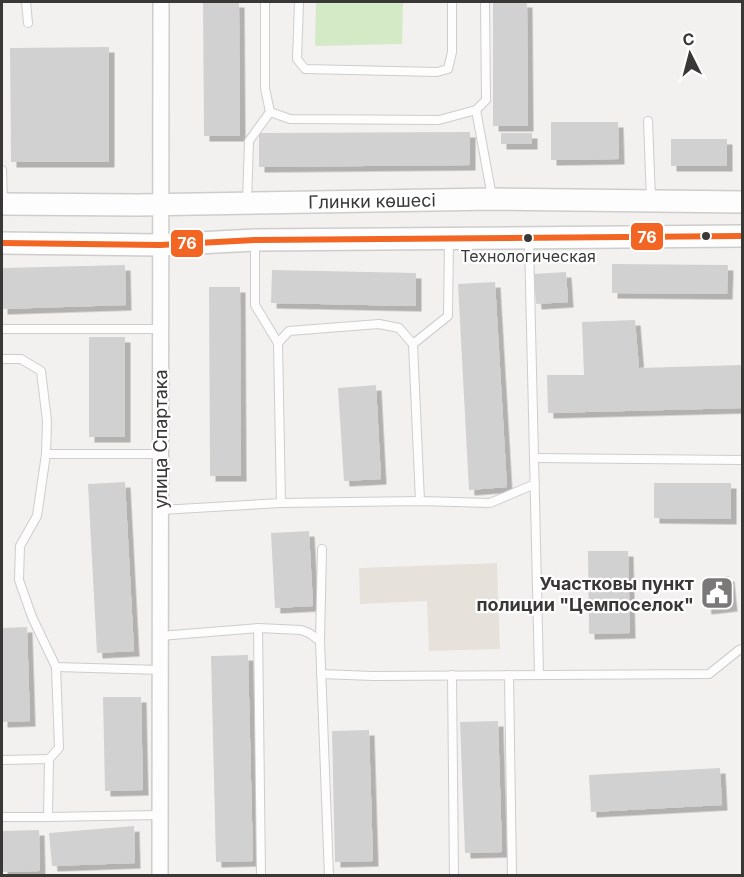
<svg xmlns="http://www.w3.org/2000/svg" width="744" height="877" font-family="Inter,sans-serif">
	<defs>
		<filter id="shadow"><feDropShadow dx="5.5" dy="5.5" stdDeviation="0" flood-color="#0004"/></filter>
	</defs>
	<rect width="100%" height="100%" fill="#f3f1ef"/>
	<polygon fill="#e7e1dc" points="497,563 500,649 429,651 427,601 360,604 359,568"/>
	<polygon fill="#d4eac7" points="316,2 403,2 402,44 315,46"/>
	<g fill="#d2d1d1" filter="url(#shadow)">
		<polygon points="203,2 239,2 240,136 204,136"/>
		<polygon points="493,2 527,2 528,126 493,126"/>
		<polygon points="109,47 109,162 11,162 10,48"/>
		<polygon points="551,122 618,122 619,159 551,160"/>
		<polygon points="470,132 470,165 259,167 259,133"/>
		<rect x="501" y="133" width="31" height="11"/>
		<rect x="671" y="139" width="56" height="27"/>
		<polygon points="612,264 728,265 727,294 612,293"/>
		<polygon points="125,265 126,305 2,309 2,268"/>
		<polygon points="272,270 416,273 416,306 271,303"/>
		<polygon points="566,272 568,302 536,304 534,274"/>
		<polygon points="495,282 507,487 469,490 458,284"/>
		<polygon points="209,287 240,287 241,476 210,476"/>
		<polygon points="635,320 639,368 742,365 742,408 548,413 547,375 584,375 582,322"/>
		<rect x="89" y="337" width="36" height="100"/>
		<polygon points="376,385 381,479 344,481 338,388"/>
		<polygon points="125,482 134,651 97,653 88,484"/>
		<polygon points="654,483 731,483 731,519 654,518"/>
		<polygon points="309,531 313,606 275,608 271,533"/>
		<polygon points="588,551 628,551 630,633 589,634"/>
		<polygon points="729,576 732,606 706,609 703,579"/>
		<polygon points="27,627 30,721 2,722 2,628"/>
		<polygon points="248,655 253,861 216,862 211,656"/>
		<polygon points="103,697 141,697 143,790 105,791"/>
		<polygon points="498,721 502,852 465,853 460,722"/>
		<polygon points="369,730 373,861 335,862 332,731"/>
		<polygon points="720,768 722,805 591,812 589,775"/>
		<polygon points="134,826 135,863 52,866 49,833"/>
		<polygon points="39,830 40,871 2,872 2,831"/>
	</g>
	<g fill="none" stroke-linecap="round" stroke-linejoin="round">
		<defs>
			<g id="service">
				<polyline points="26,2 28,23"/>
				<polyline points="265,2 265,88 270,112 290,119 439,120 476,110 486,100 485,2"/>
				<polyline points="299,2 297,59 305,69 437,72 448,69 452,52 452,2"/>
				<polyline points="476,110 492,197"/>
				<polyline points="648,121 651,200"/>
				<polyline points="2,170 3,203"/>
				<polyline points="247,202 249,141 270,112"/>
				<polyline points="529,241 539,674"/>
				<polyline points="255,242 255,305 278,343 281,503"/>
				<polyline points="2,329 160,329"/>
				<polyline points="278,343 289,331 379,324 399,328 413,344"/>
				<polyline points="2,359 21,359 41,371 47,421 46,454 160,454"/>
				<polyline points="46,454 37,516 20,546 19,580 32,617 56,667 161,670"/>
				<polyline points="534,458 742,460"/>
				<polyline points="420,501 413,344 448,316 449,240"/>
				<polyline points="161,510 281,503 420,501 490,503 535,484"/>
				<polyline points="322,549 320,641 329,876"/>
				<polyline points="258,628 261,876"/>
				<polyline points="160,636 258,628 301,630 309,633 320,641"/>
				<polyline points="56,667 59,748 49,759 48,817 159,815"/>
				<polyline points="321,674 373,676 709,674 739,650 742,649"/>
				<polyline points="452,675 454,876"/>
				<polyline points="509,675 512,876"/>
				<polyline points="2,760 49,759"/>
				<polyline points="2,817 48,817"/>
			</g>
			<polyline id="minor" points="160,876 161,2"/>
			<g id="secondary">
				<polyline points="2,204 139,205 493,199 742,202"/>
				<polyline points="2,243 160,245 255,240 742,236"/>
			</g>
		</defs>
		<use href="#service" stroke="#cecdcb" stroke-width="10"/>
		<use href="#minor" stroke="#cecdcb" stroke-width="18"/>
		<use href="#secondary" stroke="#cecdcb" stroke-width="24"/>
		<use href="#service" stroke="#fdfdfd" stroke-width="8"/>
		<use href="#minor" stroke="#fdfdfd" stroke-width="15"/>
		<use href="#secondary" stroke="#fdfdfd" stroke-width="21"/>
		<defs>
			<polyline id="bus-1" points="2,243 160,245 255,240 742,236"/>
		</defs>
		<use href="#bus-1" stroke="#fff" stroke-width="10"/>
		<use href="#bus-1" stroke="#f26522" stroke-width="6"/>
	</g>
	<defs>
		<symbol id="civic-square" viewBox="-11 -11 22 22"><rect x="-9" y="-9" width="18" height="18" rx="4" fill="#7a7977" stroke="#fff"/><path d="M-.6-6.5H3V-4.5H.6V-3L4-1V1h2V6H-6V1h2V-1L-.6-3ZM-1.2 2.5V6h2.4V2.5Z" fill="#fff"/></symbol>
	</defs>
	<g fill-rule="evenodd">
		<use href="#civic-square" x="698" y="574" width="38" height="38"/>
	</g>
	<g fill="#393837" stroke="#fff" stroke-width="2">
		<circle cx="706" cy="236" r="5"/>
		<circle cx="528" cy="238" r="5"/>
	</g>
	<g text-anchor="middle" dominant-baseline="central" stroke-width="4.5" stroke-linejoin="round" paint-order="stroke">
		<g font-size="16" fill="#393837" stroke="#fff">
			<text x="528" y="256">Технологическая</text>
		</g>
		<g font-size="18" fill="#393837" stroke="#fff">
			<text transform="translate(372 201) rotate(-1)">Глинки көшесі</text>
			<text transform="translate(160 439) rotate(-90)">улица Спартака</text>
		</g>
		<g font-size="18" font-weight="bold" fill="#393837" stroke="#fff" text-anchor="end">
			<text x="694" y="583">Участковы пункт<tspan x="694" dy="21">полиции "Цемпоселок"</tspan></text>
		</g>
	</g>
	<g stroke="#fff" stroke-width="2">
		<rect x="630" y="222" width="34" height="29" rx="6" fill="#f26522"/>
		<rect x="170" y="229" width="34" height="29" rx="6" fill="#f26522"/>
	</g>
	<g font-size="16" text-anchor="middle" font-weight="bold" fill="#fff">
		<text x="647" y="243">76</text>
		<text x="187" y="249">76</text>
	</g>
	<rect width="744" height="877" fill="none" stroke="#393837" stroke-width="6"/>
	<g transform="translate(690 54) rotate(354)" stroke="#ffffff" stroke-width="4.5" paint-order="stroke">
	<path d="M0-4.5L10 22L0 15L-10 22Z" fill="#393837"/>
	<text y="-9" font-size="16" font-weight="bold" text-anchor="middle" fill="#393837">С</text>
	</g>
</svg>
